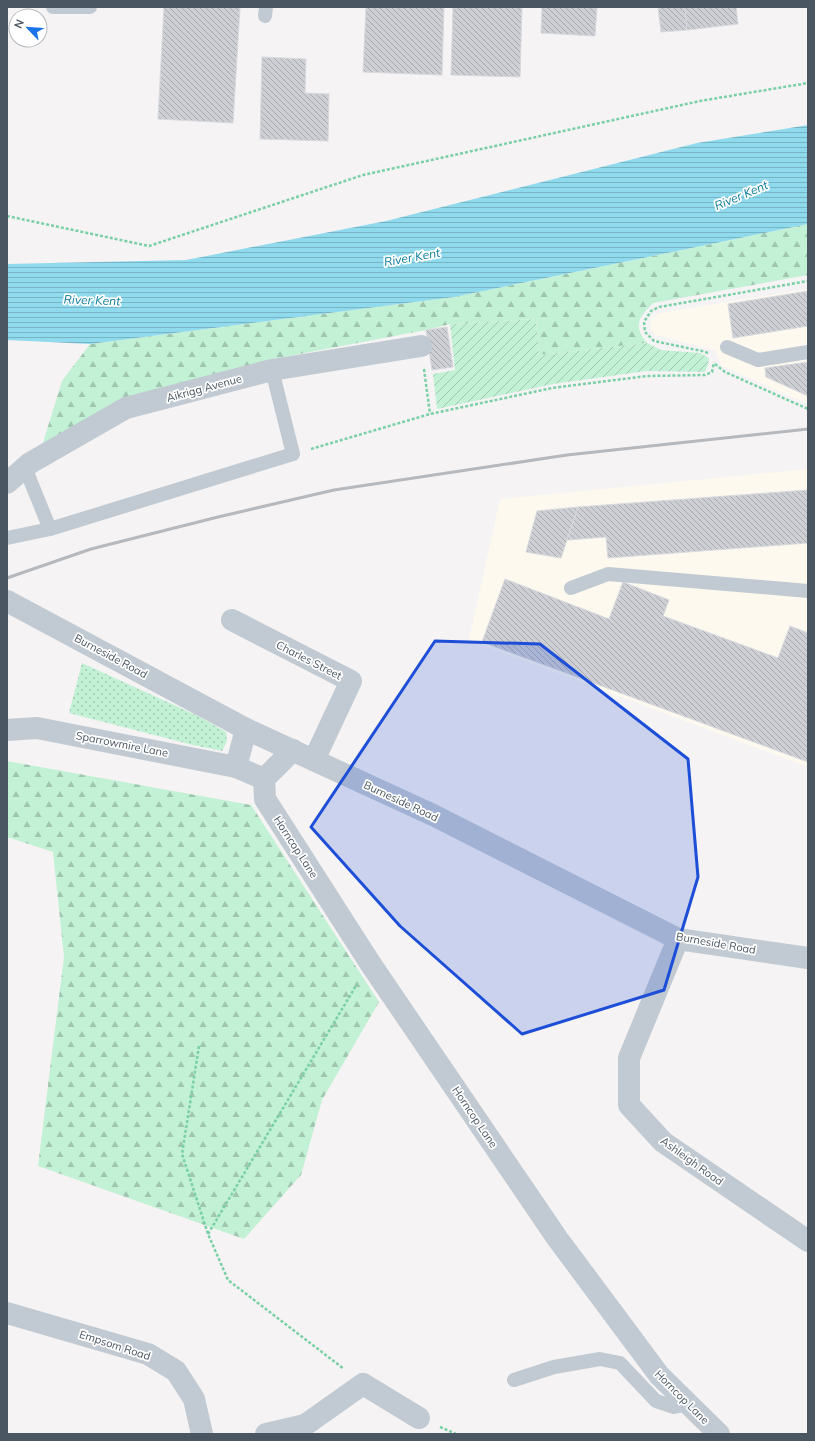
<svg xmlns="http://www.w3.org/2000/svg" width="815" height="1441" font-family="Mulish,sans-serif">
	<defs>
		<pattern id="grass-dots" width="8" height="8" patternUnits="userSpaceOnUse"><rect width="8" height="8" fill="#c3f1d5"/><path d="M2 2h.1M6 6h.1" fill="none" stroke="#a0c6b0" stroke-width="1.8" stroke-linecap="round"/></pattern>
		<pattern id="forest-firs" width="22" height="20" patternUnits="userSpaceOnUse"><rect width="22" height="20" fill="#c3f1d5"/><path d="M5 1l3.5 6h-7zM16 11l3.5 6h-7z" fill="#a0c6b0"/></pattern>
		<pattern id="garden-furrows" width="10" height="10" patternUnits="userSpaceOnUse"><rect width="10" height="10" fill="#c3f1d5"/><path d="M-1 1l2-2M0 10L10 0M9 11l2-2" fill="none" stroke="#a0c6b0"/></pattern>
		<pattern id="water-rules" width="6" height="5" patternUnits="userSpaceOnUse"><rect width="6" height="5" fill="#90daee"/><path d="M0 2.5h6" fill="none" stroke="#78b4c4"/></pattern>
		<pattern id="building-back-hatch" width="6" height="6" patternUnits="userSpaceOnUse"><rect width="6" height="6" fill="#cdcfd5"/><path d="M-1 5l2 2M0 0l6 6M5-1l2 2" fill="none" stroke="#a8abb0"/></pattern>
	</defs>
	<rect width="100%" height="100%" fill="#f5f3f3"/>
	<g fill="#fdf9ef">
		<polygon points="808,289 808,404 722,366 715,350 655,335 650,328 651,319 658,314 670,311"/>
		<polygon points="808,469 808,767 469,640 500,499"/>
	</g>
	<polygon fill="url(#grass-dots)" points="82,663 198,716 226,732 227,741 222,751 193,745 69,713"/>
	<g fill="url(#forest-firs)">
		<path d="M808 224V275L653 303C638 318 633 326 647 343L539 355 536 319 450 324 426 330 268 360 42 446 62 381 90 344 454 297Z"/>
		<polygon points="7,761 251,805 379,1002 322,1100 301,1175 244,1239 38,1166 64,957 53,852 7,837"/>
	</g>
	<polygon fill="url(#garden-furrows)" points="536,319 539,355 647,343 661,350 700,353 709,358 708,365 705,372 647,371 553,384 437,409 433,374 455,370 450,324"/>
	<polygon fill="url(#water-rules)" points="808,125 808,224 454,297 90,344 7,340 7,264 186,260 386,221 697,143"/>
	<g fill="url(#building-back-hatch)" stroke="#d7d9de">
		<polygon points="164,7 240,7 233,123 158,119"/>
		<polygon points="366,7 444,7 442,75 363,72"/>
		<polygon points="453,7 522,7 520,77 451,75"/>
		<polygon points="542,7 597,7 595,36 541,33"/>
		<polygon points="658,7 685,7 687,30 661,32"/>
		<polygon points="685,7 736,7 738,24 687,30"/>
		<polygon points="262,57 306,59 305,93 329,94 328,141 260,139"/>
		<polygon points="808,291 808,326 733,338 728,304"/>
		<polygon points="447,327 453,367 432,370 426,330"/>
		<polygon points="808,362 808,396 766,377 765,368"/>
		<polygon points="808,490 808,543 608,558 606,537 567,540 578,507"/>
		<polygon points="578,507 561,558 526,552 537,511"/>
		<polygon points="505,579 609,619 623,582 669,600 663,616 778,658 790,626 808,633 808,762 482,642"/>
	</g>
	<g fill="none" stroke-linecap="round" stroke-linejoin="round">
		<g stroke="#7ad0a6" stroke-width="2.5" stroke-dasharray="3 2" stroke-linecap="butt">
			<polyline points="7,216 149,246 363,175 700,101 808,83"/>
			<polyline points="708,353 702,351 654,341 645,332 644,322 651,311 659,307 808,281"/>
			<polyline points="715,364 725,372 808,409"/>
			<polyline points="424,369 430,414"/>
			<polyline points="311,449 430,414 552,388 647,376 705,375 712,372 714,362"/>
			<polyline points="199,1046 182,1154 208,1234 228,1280 344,1369"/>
			<polyline points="208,1234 357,984"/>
			<polyline points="440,1427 456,1434"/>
		</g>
		<g stroke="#c1cad2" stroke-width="14">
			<polyline points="53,7 90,7"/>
			<polyline points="265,16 266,7"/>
			<polyline points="727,347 758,360 808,352"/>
			<polyline points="24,468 28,475 50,529"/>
			<polyline points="7,538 50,529 293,454 272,370"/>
			<polyline points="571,588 608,574 808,591"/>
			<polyline points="514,1380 554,1367 600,1359 620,1363 656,1401 674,1407 688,1404"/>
		</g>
		<g stroke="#c1cad2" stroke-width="22">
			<polyline points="7,483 30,463 126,408 272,370 421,346"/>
			<polyline points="232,620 351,681 314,760"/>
			<polyline points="7,730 37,728 236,767 264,779 293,750"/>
			<polyline points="236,767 246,729"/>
			<polyline points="264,779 265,799 370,963 557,1238 659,1375 719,1434"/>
			<polyline points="678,939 629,1058 629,1105 663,1142 808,1241"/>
			<polyline points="7,1313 148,1354 176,1371 194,1399 202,1434"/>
			<polyline points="266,1434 305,1425 363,1384 419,1418"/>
		</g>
		<polyline stroke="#c1cad2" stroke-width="22" points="7,601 246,729 433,815 678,939 808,958"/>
		<polyline stroke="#b5b8bd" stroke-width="3" points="7,578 91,549 218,517 334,490 567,455 808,429"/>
	</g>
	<path fill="#1d4ed8" fill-opacity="0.2" stroke="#1d4ed8" stroke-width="3" stroke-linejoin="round" d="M435 641 540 644 688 759 698 877 664 990 522 1034 400 926 311 827Z"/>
	<g text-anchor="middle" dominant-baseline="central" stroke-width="3.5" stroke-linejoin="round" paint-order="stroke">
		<g font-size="11" fill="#4a5661" stroke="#fff">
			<text transform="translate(204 388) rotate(-15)">Aikrigg Avenue</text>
			<text transform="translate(111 656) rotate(28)">Burneside Road</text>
			<text transform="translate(309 660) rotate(27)">Charles Street</text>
			<text transform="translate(122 744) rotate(11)">Sparrowmire Lane</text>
			<text transform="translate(401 801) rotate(25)">Burneside Road</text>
			<text transform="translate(296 847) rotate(57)">Horncop Lane</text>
			<text transform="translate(716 943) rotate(10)">Burneside Road</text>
			<text transform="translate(475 1117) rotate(56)">Horncop Lane</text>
			<text transform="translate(692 1161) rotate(36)">Ashleigh Road</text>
			<text transform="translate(115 1345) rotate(18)">Empsom Road</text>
			<text transform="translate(682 1397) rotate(45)">Horncop Lane</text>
		</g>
		<g font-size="12" font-style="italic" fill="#0c7c9b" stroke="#fff">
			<text transform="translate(741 195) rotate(-23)">River Kent</text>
			<text transform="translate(412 257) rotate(-10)">River Kent</text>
			<text transform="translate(92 300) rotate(2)">River Kent</text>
		</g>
	</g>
	<rect width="815" height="1441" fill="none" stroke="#4a5661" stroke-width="16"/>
	<g transform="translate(28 28) rotate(295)"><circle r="19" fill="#ffffff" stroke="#b7bbc0"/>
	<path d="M0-3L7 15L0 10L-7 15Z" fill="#1a73e8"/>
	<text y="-6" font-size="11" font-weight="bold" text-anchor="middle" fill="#4a5661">N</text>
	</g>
</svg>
